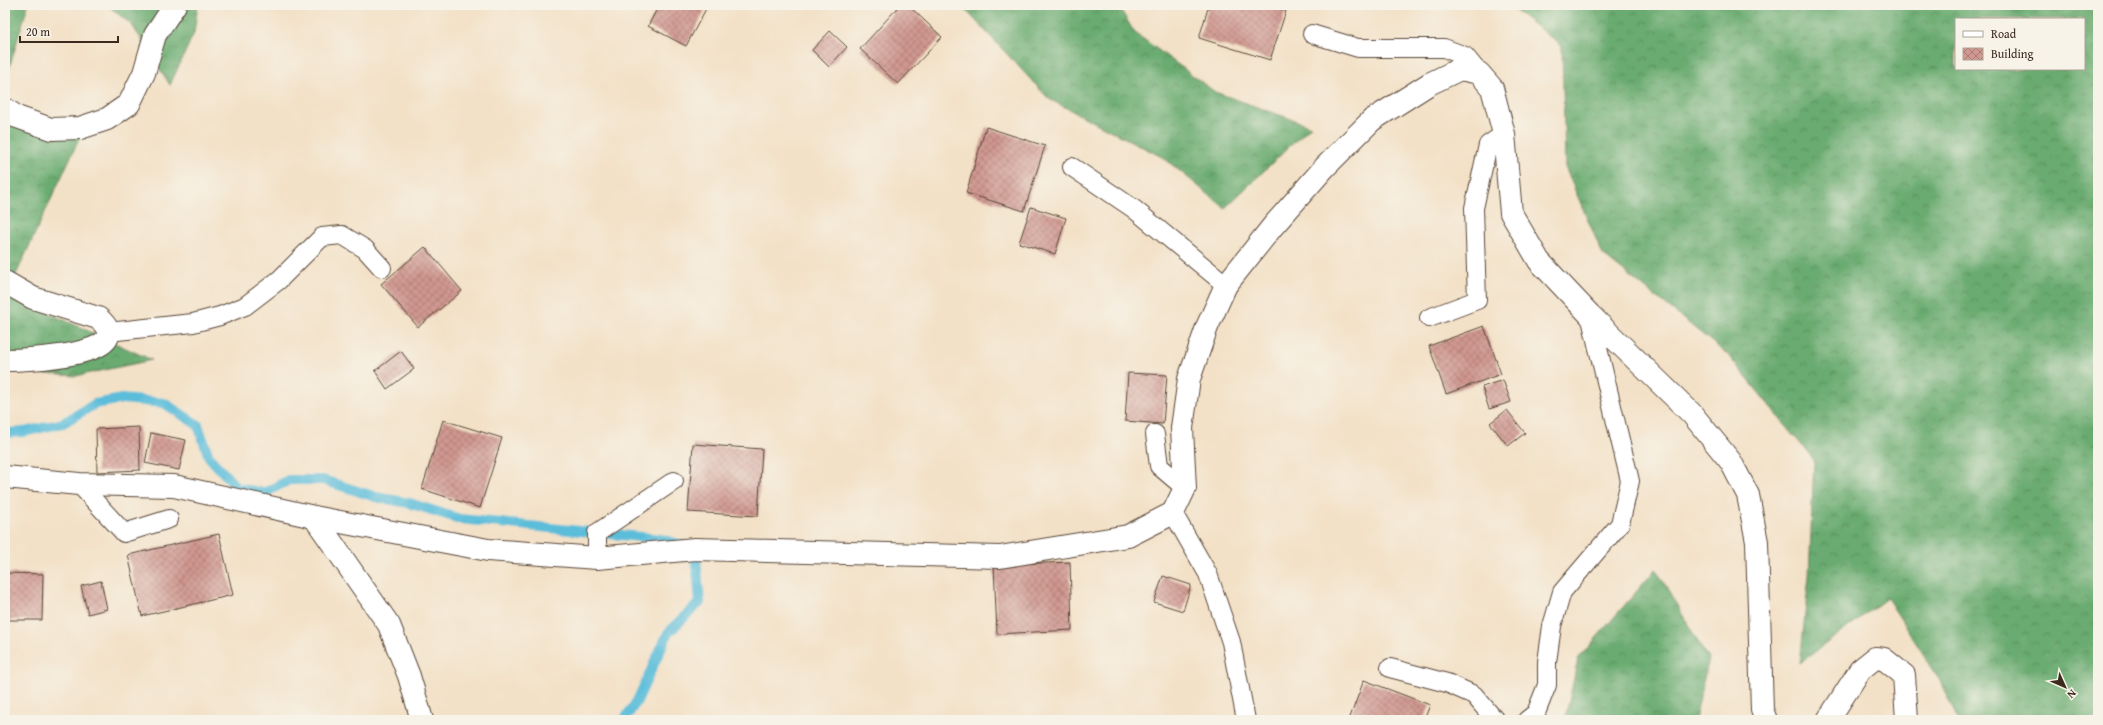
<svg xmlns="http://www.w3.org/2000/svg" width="2103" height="725" font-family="'Gentium Book Plus',serif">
	<defs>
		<pattern id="forest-crowns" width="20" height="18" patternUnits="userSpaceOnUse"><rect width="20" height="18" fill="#69ab6f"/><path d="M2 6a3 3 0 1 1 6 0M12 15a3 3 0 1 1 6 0" fill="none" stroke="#588b5b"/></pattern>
		<pattern id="building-cross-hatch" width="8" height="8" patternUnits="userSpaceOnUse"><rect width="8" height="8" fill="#d09890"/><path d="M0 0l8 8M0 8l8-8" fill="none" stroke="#aa7c75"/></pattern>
	</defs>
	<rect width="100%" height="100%" fill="#f7f3e8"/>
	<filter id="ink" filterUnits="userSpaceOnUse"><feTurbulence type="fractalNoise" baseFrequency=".025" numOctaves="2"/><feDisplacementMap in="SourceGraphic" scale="8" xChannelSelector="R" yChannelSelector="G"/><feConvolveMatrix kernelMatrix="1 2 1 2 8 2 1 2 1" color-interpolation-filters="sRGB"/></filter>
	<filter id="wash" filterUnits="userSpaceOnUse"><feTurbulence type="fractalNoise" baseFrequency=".012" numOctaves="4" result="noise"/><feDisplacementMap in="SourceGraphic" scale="16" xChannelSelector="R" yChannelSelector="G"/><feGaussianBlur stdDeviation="0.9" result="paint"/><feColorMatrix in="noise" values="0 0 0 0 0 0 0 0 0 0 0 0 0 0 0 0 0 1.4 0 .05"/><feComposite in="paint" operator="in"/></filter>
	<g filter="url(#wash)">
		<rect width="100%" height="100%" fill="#f3e1c7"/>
		<g fill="url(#forest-crowns)" stroke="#526a46" fill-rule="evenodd">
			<polygon points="5,5 28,5 5,82"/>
			<polygon points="107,5 198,5 194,33 170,85 132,25"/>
			<polygon points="961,5 1118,5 1134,32 1215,92 1311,126 1225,208 1164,158 1049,99"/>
			<path d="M1508 5H2098V720H1958L1938 677 1887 598 1800 663 1809 576 1814 460 1727 354 1603 255 1565 167 1562 46ZM1956 19H2084V69H1956Z"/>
			<polygon points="5,110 81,135 7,294 152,360 76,376 5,371"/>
			<polygon points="1656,569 1708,659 1695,720 1565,720 1578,659"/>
		</g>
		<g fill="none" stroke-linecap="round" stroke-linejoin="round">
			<polyline stroke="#5bbdda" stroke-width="10" points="5,433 24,432 63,423 95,404 122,399 164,403 198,425 209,457 237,488 264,493 289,480 323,480 376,497 409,503 460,519 661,539 695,549 700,602 668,633 637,701 624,720"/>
		</g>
		<g id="blocks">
			<g fill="url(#building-cross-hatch)">
				<polygon points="659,5 708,5 686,46 648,26"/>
				<polygon points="900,5 908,5 942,37 898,84 860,49"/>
				<polygon points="1209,5 1268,5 1286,11 1270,60 1199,38"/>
				<polygon points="830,31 847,47 829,67 812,50"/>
				<polygon points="986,127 1045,146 1024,211 966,193"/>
				<polygon points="1031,207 1066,218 1055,254 1019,243"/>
				<polygon points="425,247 462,291 418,327 381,284"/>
				<polygon points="1484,326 1501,374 1446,394 1429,346"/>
				<polygon points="401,351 414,369 387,389 375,371"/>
				<polygon points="1128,373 1167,375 1163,424 1125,421"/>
				<polygon points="1503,380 1511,402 1489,409 1482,387"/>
				<polygon points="1507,410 1525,433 1508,446 1490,423"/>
				<polygon points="443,420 502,438 480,508 422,489"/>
				<polygon points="139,427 140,470 97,472 96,429"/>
				<polygon points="151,433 186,440 179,470 145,463"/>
				<polygon points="693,444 762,449 758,516 688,512"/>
				<polygon points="219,534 233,595 142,616 128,555"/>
				<polygon points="1070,562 1072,630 997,634 994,565"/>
				<polygon points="5,573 43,574 42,620 5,620"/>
				<polygon points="1163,576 1191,585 1183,611 1154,602"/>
				<polygon points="101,581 107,609 88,614 81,586"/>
				<polygon points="1364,680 1430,705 1424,720 1349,720"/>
			</g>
		</g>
	</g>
	<g filter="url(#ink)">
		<use href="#blocks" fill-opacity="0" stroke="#574537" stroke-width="1"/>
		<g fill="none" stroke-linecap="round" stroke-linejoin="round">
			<defs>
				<g id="service">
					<polyline points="1312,34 1358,48 1444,48 1465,56 1479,73"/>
					<polyline points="1072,167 1134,209 1226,285"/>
					<polyline points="1429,318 1477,300 1474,208 1488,145 1504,134"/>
					<polyline points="108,332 193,323 220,316 245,306 279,280 322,237 342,235 365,249 382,268"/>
					<polyline points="1155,434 1159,466 1185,488"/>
					<polyline points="79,484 124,533 169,519"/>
					<polyline points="1173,513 1208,574 1231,642 1246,720"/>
					<polyline points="597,558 597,533 674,481"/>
					<polyline points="1390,668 1447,683 1474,695 1495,720"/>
					<polyline points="1527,720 1536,713 1547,685 1547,662 1552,626 1562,592 1620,524 1630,481 1590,315"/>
				</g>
				<g id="minor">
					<polyline points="5,109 17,117 51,129 80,128 107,119 129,104 144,73 155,35 175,5"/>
					<path d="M5 282 33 298 98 318C144 356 22 360 5 360"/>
					<polyline points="5,477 79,484 174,486 314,517 488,550 597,558 695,549 1000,557 1128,536 1173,513 1185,488 1182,428 1189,379 1207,327 1226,285 1273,226 1325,167 1372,120 1429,84 1460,69 1479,73 1492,88 1504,134 1511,213 1539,261 1590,315 1692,414 1731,462 1748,495 1757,542 1762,710 1766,720"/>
					<polyline points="314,517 389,625 409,676 422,720"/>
					<polyline points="1828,720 1860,670 1875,658 1884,659 1904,675 1907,720"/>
				</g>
			</defs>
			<use href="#service" stroke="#574537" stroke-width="20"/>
			<use href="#minor" stroke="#574537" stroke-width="24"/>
			<use href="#service" stroke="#fff" stroke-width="18"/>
			<use href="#minor" stroke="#fff" stroke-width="22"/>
		</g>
	</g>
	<rect width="2103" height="725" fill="none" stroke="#f7f3e8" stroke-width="20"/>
	<rect x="1955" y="18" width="130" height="52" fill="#f7f3e8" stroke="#aca397"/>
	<rect x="1963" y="31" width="20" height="6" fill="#ffffff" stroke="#aca397"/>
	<text x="1991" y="38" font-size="12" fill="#3b2a1e">Road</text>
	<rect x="1963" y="48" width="20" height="12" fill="url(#building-cross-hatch)" stroke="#aca397"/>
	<text x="1991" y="58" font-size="12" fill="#3b2a1e">Building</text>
	<g transform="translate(2065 687) rotate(135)" stroke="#f7f3e8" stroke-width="3" paint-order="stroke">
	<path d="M0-3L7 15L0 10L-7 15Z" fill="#3b2a1e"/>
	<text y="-6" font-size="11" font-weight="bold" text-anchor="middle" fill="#3b2a1e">N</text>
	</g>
	<path d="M20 36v6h98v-6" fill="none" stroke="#3b2a1e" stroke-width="2"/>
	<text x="26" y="36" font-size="12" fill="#3b2a1e" stroke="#f7f3e8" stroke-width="3" paint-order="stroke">20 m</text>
</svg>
